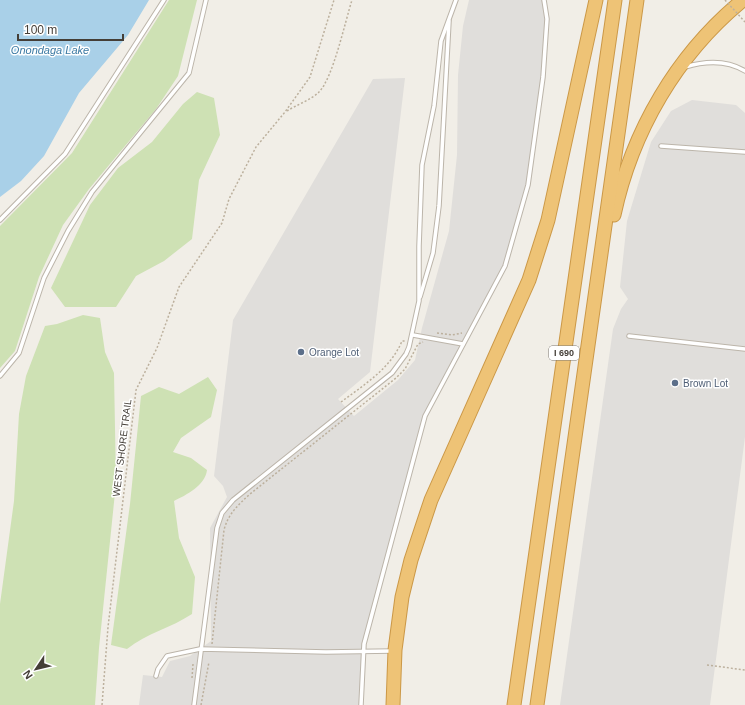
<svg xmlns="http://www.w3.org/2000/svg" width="745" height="705" font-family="Arial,sans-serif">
	<rect width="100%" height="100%" fill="#f1eee7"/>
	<g fill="#cee1b4">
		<polygon points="169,0 197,0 178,76 156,109 89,189 63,225 39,277 15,351 0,368 0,226 72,153"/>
		<polygon points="197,92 214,98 220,135 199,180 192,239 164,261 136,276 116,307 65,307 51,288 90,205 118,168 152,142 183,104"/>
		<polygon points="83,315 100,318 105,352 114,373 116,483 99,648 95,705 0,705 0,604 14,501 19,414 26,376 45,326 57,324"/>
		<path d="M208 377 217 390 211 417 181 438 173 452 191 458 207 470C205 486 186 495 174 501L179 538 195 577 192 614C171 628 147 633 127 649L111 645 130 504 141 396 159 387 179 394Z"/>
	</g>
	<g fill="#e0dedb">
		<polygon points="469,0 544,0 547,19 543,77 528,185 505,266 425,416 364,644 361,705 139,705 143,675 162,677 170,661 190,656 211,641 210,528 227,497 223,486 214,476 233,320 373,79 405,78 370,372 338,399 354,416 398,380 415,360 422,328 449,231 457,155 458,75 463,26"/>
		<polygon points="692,100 736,105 745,113 745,437 710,705 560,705 613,329 621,309 628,299 620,287 627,221 651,142 671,111"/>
	</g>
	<polygon fill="#a9d0e8" points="0,0 149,0 128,35 79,93 44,156 21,181 0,197"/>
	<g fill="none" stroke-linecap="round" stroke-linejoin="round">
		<defs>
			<g id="service">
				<path d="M685 67C705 61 727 60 745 71"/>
				<polyline points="661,146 745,152"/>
				<polyline points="0,220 65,154 164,0"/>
				<polyline points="420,297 433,253 439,206 449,21"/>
				<polyline points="413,335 463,344"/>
				<polyline points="629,336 745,349"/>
				<polyline points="0,376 19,353 44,278 68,231 92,192 189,73 206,0"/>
				<polyline points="156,676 158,669 167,656 200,649 326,652 392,651"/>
				<polyline points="194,705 217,528 222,513 233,500 392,373 406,354 409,347 419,301 419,246 422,165 434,106 441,41 456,0"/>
				<polyline points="361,705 364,644 425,416 505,266 528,185 543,77 547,19 544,0"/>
			</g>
			<g id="motorway">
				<path d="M614 215C632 131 677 54 743 0"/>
				<polyline points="393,705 395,650 402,597 411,560 431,500 529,280 548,220 596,0"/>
				<polyline points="514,705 615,0"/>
				<polyline points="537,705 637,0"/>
			</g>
		</defs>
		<use href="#service" stroke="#bcb5aa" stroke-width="5.5"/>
		<use href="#motorway" stroke="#cb9847" stroke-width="15"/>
		<g stroke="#bcb09d" stroke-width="1.5" stroke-dasharray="2 2" stroke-linecap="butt">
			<path d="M287 111C296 105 311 100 319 92 333 78 345 22 352 0"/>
			<polyline points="437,333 452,335 462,333"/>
			<path d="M341 402C364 385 391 368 402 341H406"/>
			<path d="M212 644 224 530C228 514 238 505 250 494L396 378 405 369 418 344 423 342"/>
			<polyline points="707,665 745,670"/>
			<polyline points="192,678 193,664"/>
			<polyline points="102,705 108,627 136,390 157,348 179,287 222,223 229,199 256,147 285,112 310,77 334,0"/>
			<polyline points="201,705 209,662"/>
		</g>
		<use href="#service" stroke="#fff" stroke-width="3.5"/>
		<use href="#motorway" stroke="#eec376" stroke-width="13"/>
		<polyline stroke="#bcb09d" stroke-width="1.5" stroke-dasharray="2 2" stroke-linecap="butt" points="725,0 745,22"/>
	</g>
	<g fill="#5c6f8a" stroke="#fff" stroke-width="1.5">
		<circle cx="301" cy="352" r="4"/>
		<circle cx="675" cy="383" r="4"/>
	</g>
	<g text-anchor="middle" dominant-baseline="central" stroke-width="3" stroke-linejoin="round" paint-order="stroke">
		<rect fill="#fff" stroke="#7c7873" stroke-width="1" x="549" y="346" width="30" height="14" rx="3"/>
		<g font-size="9" font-weight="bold" fill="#443e37">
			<text x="564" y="353">I 690</text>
		</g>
		<g font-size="10" fill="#4e5e75" stroke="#fff" text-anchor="start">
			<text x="309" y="352">Orange Lot</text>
			<text x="683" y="383">Brown Lot</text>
		</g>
		<g font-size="10" fill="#443e37" stroke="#fff">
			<text transform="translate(122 448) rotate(-83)">WEST SHORE TRAIL</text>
		</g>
		<g font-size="11" font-style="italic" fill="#3c7aa3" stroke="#fff">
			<text x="50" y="50">Onondaga Lake</text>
		</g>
	</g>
	<g transform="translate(36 669) rotate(235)" stroke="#ffffff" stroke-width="3" paint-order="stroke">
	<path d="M0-3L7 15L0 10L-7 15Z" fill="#443e37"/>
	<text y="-6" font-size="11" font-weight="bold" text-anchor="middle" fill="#443e37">N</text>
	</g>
	<path d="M18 34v6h105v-6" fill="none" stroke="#443e37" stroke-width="2"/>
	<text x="24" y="34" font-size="12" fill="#443e37" stroke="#ffffff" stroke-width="3" paint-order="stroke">100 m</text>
</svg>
